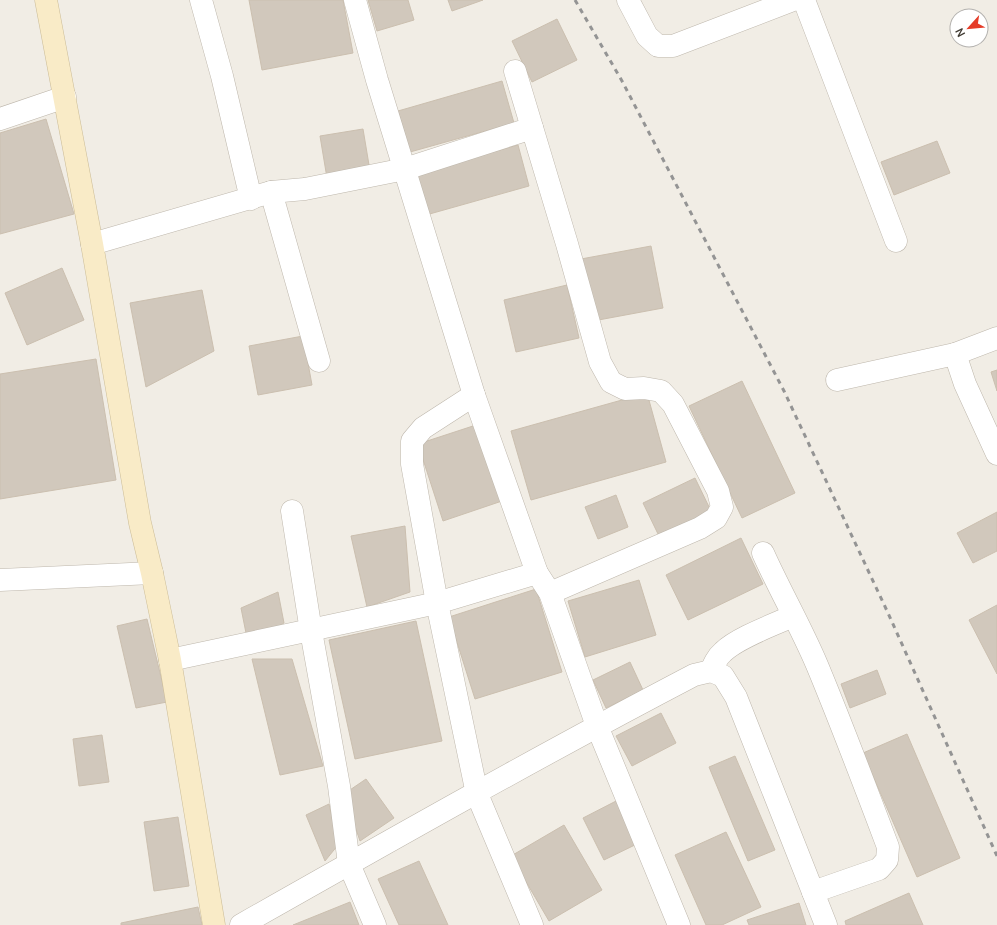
<svg xmlns="http://www.w3.org/2000/svg" width="997" height="925" font-family="Manrope,sans-serif">
	<rect width="100%" height="100%" fill="#f1ede5"/>
	<g fill="#d1c8bc" stroke="#cbbfaf">
		<polygon points="249,0 343,0 353,53 262,70"/>
		<polygon points="368,0 408,0 414,20 377,31"/>
		<polygon points="448,0 483,0 452,11"/>
		<polygon points="557,19 577,60 532,82 512,41"/>
		<polygon points="502,81 514,123 410,152 398,111"/>
		<polygon points="46,119 74,214 0,234 0,133"/>
		<polygon points="363,129 370,171 327,178 320,136"/>
		<polygon points="937,141 950,173 894,195 881,162"/>
		<polygon points="518,145 529,186 426,215 414,174"/>
		<polygon points="651,246 663,308 593,321 581,259"/>
		<polygon points="62,268 84,320 27,345 5,293"/>
		<polygon points="567,285 579,338 516,352 504,300"/>
		<polygon points="202,290 214,351 146,387 130,303"/>
		<polygon points="303,336 312,385 258,395 249,346"/>
		<polygon points="96,359 116,480 0,499 0,374"/>
		<polygon points="997,370 997,391 991,372"/>
		<polygon points="742,381 795,493 742,518 689,406"/>
		<polygon points="647,393 666,462 531,500 511,431"/>
		<polygon points="476,425 502,501 443,521 418,444"/>
		<polygon points="695,478 711,511 659,536 643,503"/>
		<polygon points="616,495 628,527 598,539 585,507"/>
		<polygon points="997,512 997,551 973,563 957,533"/>
		<polygon points="405,526 410,592 367,607 351,536"/>
		<polygon points="741,538 763,584 688,620 666,575"/>
		<polygon points="639,580 656,635 585,657 568,601"/>
		<polygon points="536,589 562,672 475,699 449,617"/>
		<polygon points="278,592 284,623 248,643 241,608"/>
		<polygon points="997,605 997,674 969,620"/>
		<polygon points="147,619 167,702 136,708 117,626"/>
		<polygon points="416,621 442,741 355,759 329,640"/>
		<polygon points="252,659 292,659 323,766 280,775"/>
		<polygon points="630,662 643,690 606,708 593,680"/>
		<polygon points="877,670 886,694 850,708 841,684"/>
		<polygon points="661,713 676,743 632,766 616,736"/>
		<polygon points="907,734 960,858 917,877 863,753"/>
		<polygon points="102,735 109,782 79,786 73,739"/>
		<polygon points="735,756 775,850 748,861 709,767"/>
		<polygon points="366,779 394,818 360,841 344,794"/>
		<polygon points="620,799 641,842 604,860 583,818"/>
		<polygon points="329,804 338,845 325,861 306,815"/>
		<polygon points="178,817 189,886 154,891 144,822"/>
		<polygon points="564,825 602,890 549,921 511,856"/>
		<polygon points="726,832 761,907 722,925 706,925 675,855"/>
		<polygon points="419,861 448,925 399,925 378,879"/>
		<polygon points="909,893 923,925 846,925 845,921"/>
		<polygon points="350,902 359,925 293,925"/>
		<polygon points="799,903 806,925 749,925 747,920"/>
		<polygon points="198,907 202,925 121,925 121,923"/>
	</g>
	<g fill="none" stroke-linecap="round" stroke-linejoin="round">
		<defs>
			<g id="street">
				<polyline points="201,0 222,76 251,199"/>
				<polyline points="355,0 377,80 474,395 537,573 550,593 597,726 679,925"/>
				<polyline points="628,0 647,36 658,46 673,46 793,0"/>
				<polyline points="804,0 896,241"/>
				<polyline points="515,71 567,244 600,362 611,382 625,389 644,388 661,391 673,404 718,491 722,507 716,518 700,528 550,593"/>
				<polyline points="0,119 65,97"/>
				<polyline points="271,192 319,361"/>
				<polyline points="92,244 271,192 305,189 405,169 532,128"/>
				<polyline points="997,338 955,354 965,384 997,454"/>
				<polyline points="837,380 955,354"/>
				<polyline points="474,395 423,428 412,441 412,464 437,603 477,794 532,925"/>
				<polyline points="292,511 311,631 339,786 349,864 375,925"/>
				<path d="M763 553C780 591 801 627 817 665 842 725 865 786 888 847L887 860 879 869 813 892"/>
				<polyline points="0,580 152,573"/>
				<polyline points="170,660 437,603 537,573"/>
				<path d="M711 671C714 664 717 657 723 652 737 638 773 625 793 616"/>
				<path d="M241 925C391 840 541 755 694 675L711 671 723 676 736 697 826 925"/>
			</g>
			<polyline id="secondary" points="46,0 92,244 140,523 152,573 170,660 214,925"/>
		</defs>
		<use href="#street" stroke="#beb7ac" stroke-width="23"/>
		<use href="#secondary" stroke="#ccbd98" stroke-width="23"/>
		<use href="#street" stroke="#fff" stroke-width="22"/>
		<use href="#secondary" stroke="#f9ebc7" stroke-width="22"/>
		<polyline stroke="#949494" stroke-width="3" stroke-dasharray="5 5" stroke-linecap="butt" points="575,0 622,81 784,391 888,613 997,856"/>
	</g>
	<g transform="translate(969 28) rotate(243)"><circle r="19" fill="#ffffff" stroke="#b3b1ae"/>
	<path d="M0-3L7 15L0 10L-7 15Z" fill="#e53c28"/>
	<text y="-6" font-size="11" font-weight="bold" text-anchor="middle" fill="#423d35">N</text>
	</g>
</svg>
